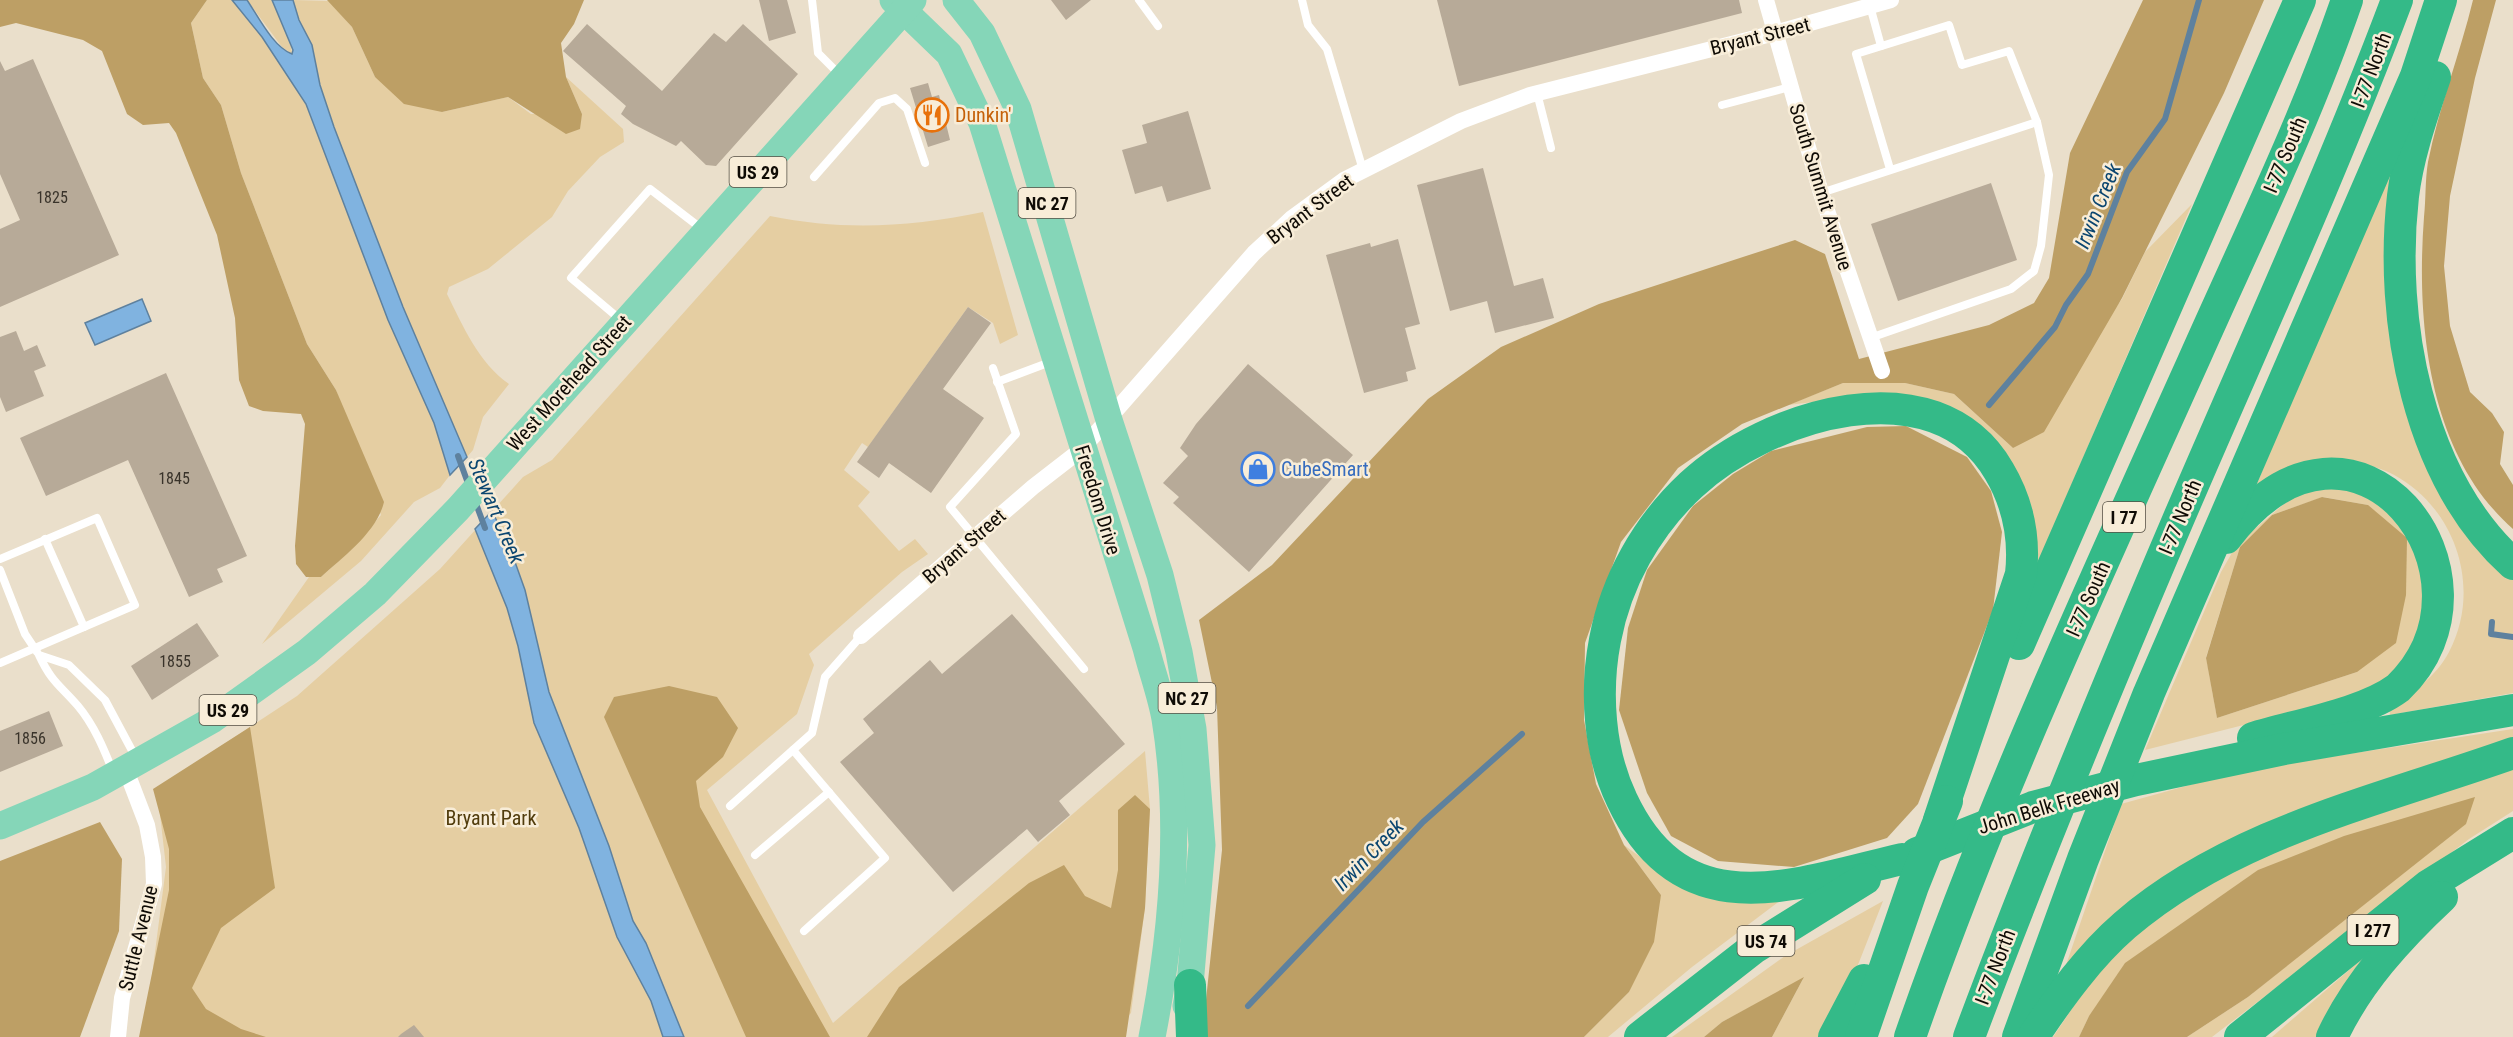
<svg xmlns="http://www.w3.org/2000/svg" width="2513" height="1037" font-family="'Roboto Condensed',sans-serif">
	<rect width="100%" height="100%" fill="#eadfcb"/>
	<g fill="#e5cea2" fill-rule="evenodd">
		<polygon points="207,0 232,0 236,3 262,37 306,104 388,320 434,423 450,475 440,488 414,502 361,561 262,644 309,577 321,577 351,550 381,515 336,390 307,344 241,173 221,105 203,78 191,23"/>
		<polygon points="247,0 272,0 290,39 292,54 282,47"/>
		<path d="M293 0 329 1 352 27 375 77 442 112 508 97 531 114H582L566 77 623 129 624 142 600 157 568 191 552 217 488 269 449 287 447 294C463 326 478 362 509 384L483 417 473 450 467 457 403 307 334 127 320 85 312 45 299 20Z"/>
		<path d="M2403 132 2399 355 2513 577V693L2390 715 2389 706C2412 693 2436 677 2449 652 2497 560 2420 443 2315 464 2297 467 2277 481 2261 489L2256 486Z"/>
		<polygon points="2192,204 2034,572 2010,467 1873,395 1788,405 1843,383 1905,383 1954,394 2013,448 2122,299 2145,252"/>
		<path d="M983 212 1018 335 1000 344 993 323 968 307 868 447 862 443 844 470 870 492 858 506 899 551 915 539 928 554 902 572 809 654 814 665 797 714 707 790 833 1023 1145 751 1150 809 1145 908 1131 1013 1107 1037H144L166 867 157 788 297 696 440 569 523 477 552 460 770 216C844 231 910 227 983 212Z"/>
		<path d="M2336 486 2371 492 2437 567 2410 665 2362 695 2145 750 2221 572 2237 544 2298 492ZM2323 497 2368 505 2357 672 2217 718 2206 657 2240 547 2272 515Z"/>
		<polygon points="2513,729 2513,745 2295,817 2065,968 2121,804 2244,770"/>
		<polygon points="2513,768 2513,811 2469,839 2212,1037 2187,1037 2248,997 2343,919 2089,1016 2079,1037 2053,1037 2096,973 2149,921 2213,877 2272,849"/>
		<polygon points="1624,845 1673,881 1781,900 1692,967 1608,1037 1584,1037 1629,992 1661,895"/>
		<polygon points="1883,901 1845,998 1823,1037 1772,1037 1803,979 1722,1022 1704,1037 1672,1037 1785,956"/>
		<polygon points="2378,945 2321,1037 2272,1037"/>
	</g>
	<g fill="#bd9f65">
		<path d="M0 0H207L191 23 203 78 221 105 241 173 307 344 336 390 384 502C377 532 343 557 321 577H306L296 564 295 546 305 424 301 414 263 411 249 406 239 380 235 318 217 235 176 133 169 123 143 125 127 114 102 51 83 40 16 23 0 27Z"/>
		<polygon points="327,0 584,0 574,24 561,43 566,77 582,114 580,129 566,134 508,97 442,112 404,104 375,77 352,27"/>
		<polygon points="2143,0 2264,0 2224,93 2122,298 2044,432 2013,448 1954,394 1905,383 1843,383 1742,424 1678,468 1621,542 1585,643 1584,720 1596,784 1624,845 1661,895 1654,942 1629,992 1584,1037 1202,1037 1222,850 1217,707 1199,620 1272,565 1428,399 1501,347 1599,304 1795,240 1825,254 1859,359 1989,325 2034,303 2049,278 2070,153"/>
		<path d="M2473 0H2496L2475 78 2450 196 2444 266 2450 326 2470 392 2492 413 2504 432 2500 464 2513 485V529C2428 454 2416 323 2424 217 2426 199 2425 180 2428 162 2439 107 2460 54 2473 0Z"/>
		<polygon points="1906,426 1967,457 1991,491 2002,532 1993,610 1918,804 1887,838 1794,867 1718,861 1671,836 1647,793 1619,710 1628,628 1647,570 1693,506 1733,474 1771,451 1867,427"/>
		<polygon points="2322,497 2368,505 2407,538 2406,595 2396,643 2357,672 2217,718 2206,658 2240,547 2272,515"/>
		<polygon points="669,686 717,697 738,728 723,757 696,781 700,807 830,1037 746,1037 742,1028 604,717 614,697"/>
		<polygon points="250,727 275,888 221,928 192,988 206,1009 241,1029 266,1037 139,1037 169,890 169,849 153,789"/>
		<polygon points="1135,795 1150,809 1145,908 1126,1037 867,1037 899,987 1029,883 1064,865 1085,896 1111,908 1118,870 1118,810"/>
		<polygon points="2475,797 2466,824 2248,997 2187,1037 2079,1037 2089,1016 2125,963 2258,870 2344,836"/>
		<polygon points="100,822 122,859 119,931 80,1037 0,1037 0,861"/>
		<polygon points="1804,977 1772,1037 1704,1037 1722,1022"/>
	</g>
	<g fill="#80b3e0" stroke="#5e819e" stroke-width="1.5">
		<path d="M232 0H247C258 16 273 47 292 54L293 50 272 0H293L299 20 312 45 320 85 334 127 403 307 467 457 450 475 434 423 388 320 306 104 262 37Z"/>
		<polygon points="142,299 151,321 95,345 85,323"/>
		<polygon points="492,511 510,548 525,590 549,692 609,846 633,921 646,943 684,1037 663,1037 651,1001 617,937 579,828 534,723 518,646 507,608 475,529"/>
	</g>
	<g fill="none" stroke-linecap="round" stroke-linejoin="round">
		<g stroke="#5e819e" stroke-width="6">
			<polyline points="1989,405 2055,327 2066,305 2088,274 2127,172 2165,119 2199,0"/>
			<polyline points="458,456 469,486"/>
			<polyline points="475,501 485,528"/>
			<polyline points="2492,622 2491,634 2513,637"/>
			<polyline points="1248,1006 1423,822 1522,734"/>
		</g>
	</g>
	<g fill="#b7aa98">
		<polygon points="759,0 787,0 796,33 769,41"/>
		<polygon points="1051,0 1091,0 1066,20"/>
		<polygon points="1437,0 1739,0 1742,13 1459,86"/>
		<polygon points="587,24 662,91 714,33 726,42 743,24 798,74 716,166 706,165 681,141 676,146 633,124 621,114 626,106 563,51"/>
		<polygon points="33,59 119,255 0,307 0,229 20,220 0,174 0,61 5,71"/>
		<polygon points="928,83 932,97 939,95 950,140 928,147 910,88"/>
		<polygon points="1188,111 1211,189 1167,202 1162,186 1135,194 1122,150 1147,143 1142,125"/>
		<polygon points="1483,168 1514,286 1543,278 1554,318 1495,333 1487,301 1450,311 1417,185"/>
		<polygon points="1991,183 2017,260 1898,301 1871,224"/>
		<polygon points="1398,239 1420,324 1405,328 1416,369 1406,372 1408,381 1364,393 1326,255 1370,243 1371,247"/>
		<polygon points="968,307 991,323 943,389 984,418 931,493 889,463 879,478 857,462"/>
		<polygon points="16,331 24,351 37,345 46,366 34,371 44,396 6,412 0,397 0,337"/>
		<polygon points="1248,364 1353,455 1249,572 1173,503 1179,497 1163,483 1188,456 1180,448 1196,424"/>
		<polygon points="166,373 247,556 217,569 223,582 189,597 128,460 46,496 20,438"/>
		<polygon points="1012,614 1125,744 1059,801 1070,815 1038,842 1027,829 953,892 840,762 874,733 863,719 930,660 942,674"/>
		<polygon points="197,623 219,656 152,700 131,666"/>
		<polygon points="49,711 63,746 0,772 0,731"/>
		<polygon points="414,1025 424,1037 398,1037 401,1034"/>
	</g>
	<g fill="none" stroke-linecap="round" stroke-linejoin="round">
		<g stroke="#fff" stroke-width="8">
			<polyline points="812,0 818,53 840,75"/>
			<polyline points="1139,0 1158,26"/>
			<polyline points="1302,0 1308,25 1327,49 1363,170"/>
			<polyline points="1870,6 1881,46"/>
			<polyline points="1537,93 1551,148"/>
			<polyline points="1722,105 1790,87"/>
			<polyline points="814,177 879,103 895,98 907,109 925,163"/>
			<polyline points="1821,193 2037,122"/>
			<polyline points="622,321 571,278 650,189 702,229"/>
			<polyline points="1870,338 2011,289 2034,271 2041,246 2049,175 2037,122 2009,51 1962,65 1949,25 1856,54 1890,169"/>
			<polyline points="993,368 1016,434 950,507 1084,669"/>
			<polyline points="997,382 1053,361"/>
			<polyline points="45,539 84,627"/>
			<polyline points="0,559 97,518 135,605 0,663"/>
			<polyline points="0,570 25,634 37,652"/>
			<polyline points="793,750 885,858 804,931"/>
			<path d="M113 772C104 749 94 725 78 706 60 685 52 683 39 655L69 665 105 700 136 758"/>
			<polyline points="730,806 812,733 825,677 861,636"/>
			<polyline points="755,855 829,792"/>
		</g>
		<g stroke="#fff" stroke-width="16">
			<polyline points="1766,0 1821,193 1882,371"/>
			<polyline points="861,636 1033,487 1082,449 1254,253 1292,218 1344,180 1461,121 1530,95 1775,33 1891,0"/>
			<polyline points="118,1037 122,998 154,884 153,857 147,825 126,770"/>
		</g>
		<g stroke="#85d6b8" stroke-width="27">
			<path d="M893 0 949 54 982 123 1146 648C1152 672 1161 696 1165 719 1182 823 1172 935 1152 1037"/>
			<polyline points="956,0 982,33 1018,109 1109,420 1160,575 1179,652 1193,729 1202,845 1190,985 1186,1006"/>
			<polyline points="0,826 93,787 212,720 307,652 375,594 458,509 913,0"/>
		</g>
		<g stroke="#34ba88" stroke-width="32">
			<path d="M2435 77C2422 116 2408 155 2403 196 2389 319 2417 477 2513 564"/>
			<path d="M2226 538C2356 367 2513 578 2398 688 2363 714 2295 725 2253 738"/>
			<polyline points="2019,644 2300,0"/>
			<polyline points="1917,853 2033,807 2136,780 2284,749 2513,710"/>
			<path d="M1902 859C1795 884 1683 930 1622 800 1599 752 1595 692 1605 640 1616 581 1647 526 1691 485 1766 415 1935 361 1999 471 2018 503 2025 537 2021 574L1939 820"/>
			<polyline points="1190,985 1192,1037"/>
			<polyline points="1640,1037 1754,948 1865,879"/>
			<polyline points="1834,1037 1864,980"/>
			<polyline points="1861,1037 1913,886 1947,801"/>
			<path d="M1910 1037C1990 807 2092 586 2192 364 2245 244 2304 125 2347 0"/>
			<path d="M1969 1037C2034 863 2105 691 2178 520 2252 347 2331 176 2397 0"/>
			<polyline points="2018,1037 2083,859 2149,693 2416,76 2441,0"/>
			<path d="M2033 1037C2059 998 2089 956 2125 925 2233 832 2381 800 2513 753"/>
			<polyline points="2240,1037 2429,885 2513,833"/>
			<path d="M2332 1037C2357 983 2399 937 2442 897"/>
		</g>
	</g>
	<defs>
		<symbol id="restaurant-ring" viewBox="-11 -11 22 22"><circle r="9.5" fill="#f8edd8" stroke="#e8710a" stroke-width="1.5"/><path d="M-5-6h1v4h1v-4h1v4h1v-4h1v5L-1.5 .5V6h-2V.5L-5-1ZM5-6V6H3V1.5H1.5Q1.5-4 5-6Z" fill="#e8710a"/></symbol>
		<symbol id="shop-ring" viewBox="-11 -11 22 22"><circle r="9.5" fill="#f8edd8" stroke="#3f7fe0" stroke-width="1.5"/><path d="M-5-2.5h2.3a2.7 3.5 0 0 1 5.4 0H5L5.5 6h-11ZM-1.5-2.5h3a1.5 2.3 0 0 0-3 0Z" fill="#3f7fe0"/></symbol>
	</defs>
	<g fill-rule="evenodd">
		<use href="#restaurant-ring" x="913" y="96" width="38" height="38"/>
		<use href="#shop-ring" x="1239" y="450" width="38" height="38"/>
	</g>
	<g text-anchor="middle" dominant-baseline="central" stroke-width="5" stroke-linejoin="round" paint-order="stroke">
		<g font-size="16" fill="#39332a">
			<text x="52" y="197">1825</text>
			<text x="174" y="478">1845</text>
			<text x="175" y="661">1855</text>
			<text x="30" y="738">1856</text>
		</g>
		<g fill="#f8edd8" stroke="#554f44" stroke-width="1.5">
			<rect x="729.5" y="157" width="57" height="30" rx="4.5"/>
			<rect x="1018.5" y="188" width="57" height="30" rx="4.5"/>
			<rect x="2103" y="502" width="42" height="30" rx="4.5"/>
			<rect x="1158.5" y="683" width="57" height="30" rx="4.5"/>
			<rect x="199.5" y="695" width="57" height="30" rx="4.5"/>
			<rect x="2347.5" y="915" width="51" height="30" rx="4.5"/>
			<rect x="1737.5" y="926" width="57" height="30" rx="4.5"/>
		</g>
		<g font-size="18" font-weight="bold" fill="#0f0b05">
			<text x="758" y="172">US 29</text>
			<text x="1047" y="203">NC 27</text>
			<text x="2124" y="517">I 77</text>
			<text x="1187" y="698">NC 27</text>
			<text x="228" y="710">US 29</text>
			<text x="2373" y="930">I 277</text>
			<text x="1766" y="941">US 74</text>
		</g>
		<g font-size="20" fill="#0f0b05" stroke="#f8edd8">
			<text transform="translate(1760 36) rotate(-14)">Bryant Street</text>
			<text transform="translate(2371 70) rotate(-69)">I-77 North</text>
			<text transform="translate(2285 155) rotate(-67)">I-77 South</text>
			<text transform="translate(1821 187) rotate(73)">South Summit Avenue</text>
			<text transform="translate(1310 209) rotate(-37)">Bryant Street</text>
			<text transform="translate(569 383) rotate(-48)">West Morehead Street</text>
			<text transform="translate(1098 500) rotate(73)">Freedom Drive</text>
			<text transform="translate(2180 517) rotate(-67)">I-77 North</text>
			<text transform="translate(964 546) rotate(-41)">Bryant Street</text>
			<text transform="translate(2088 599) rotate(-66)">I-77 South</text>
			<text transform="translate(2049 806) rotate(-17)">John Belk Freeway</text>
			<text transform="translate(138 938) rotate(-76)">Suttle Avenue</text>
			<text transform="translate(1995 967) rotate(-69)">I-77 North</text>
		</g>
		<g font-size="20" fill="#c56008" stroke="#f8edd8" text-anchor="start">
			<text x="955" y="115">Dunkin'</text>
		</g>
		<g font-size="20" fill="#366cbe" stroke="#f8edd8" text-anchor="start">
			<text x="1281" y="469">CubeSmart</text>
		</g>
		<g font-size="20" fill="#513c0c" stroke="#f8edd8">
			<text x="491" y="818">Bryant Park</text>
		</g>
		<g font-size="21" font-style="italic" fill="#0b4670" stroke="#f8edd8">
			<text transform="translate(2098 206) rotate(-68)">Irwin Creek</text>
			<text transform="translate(496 511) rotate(67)">Stewart Creek</text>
			<text transform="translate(1369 855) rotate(-46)">Irwin Creek</text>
		</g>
	</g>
</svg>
